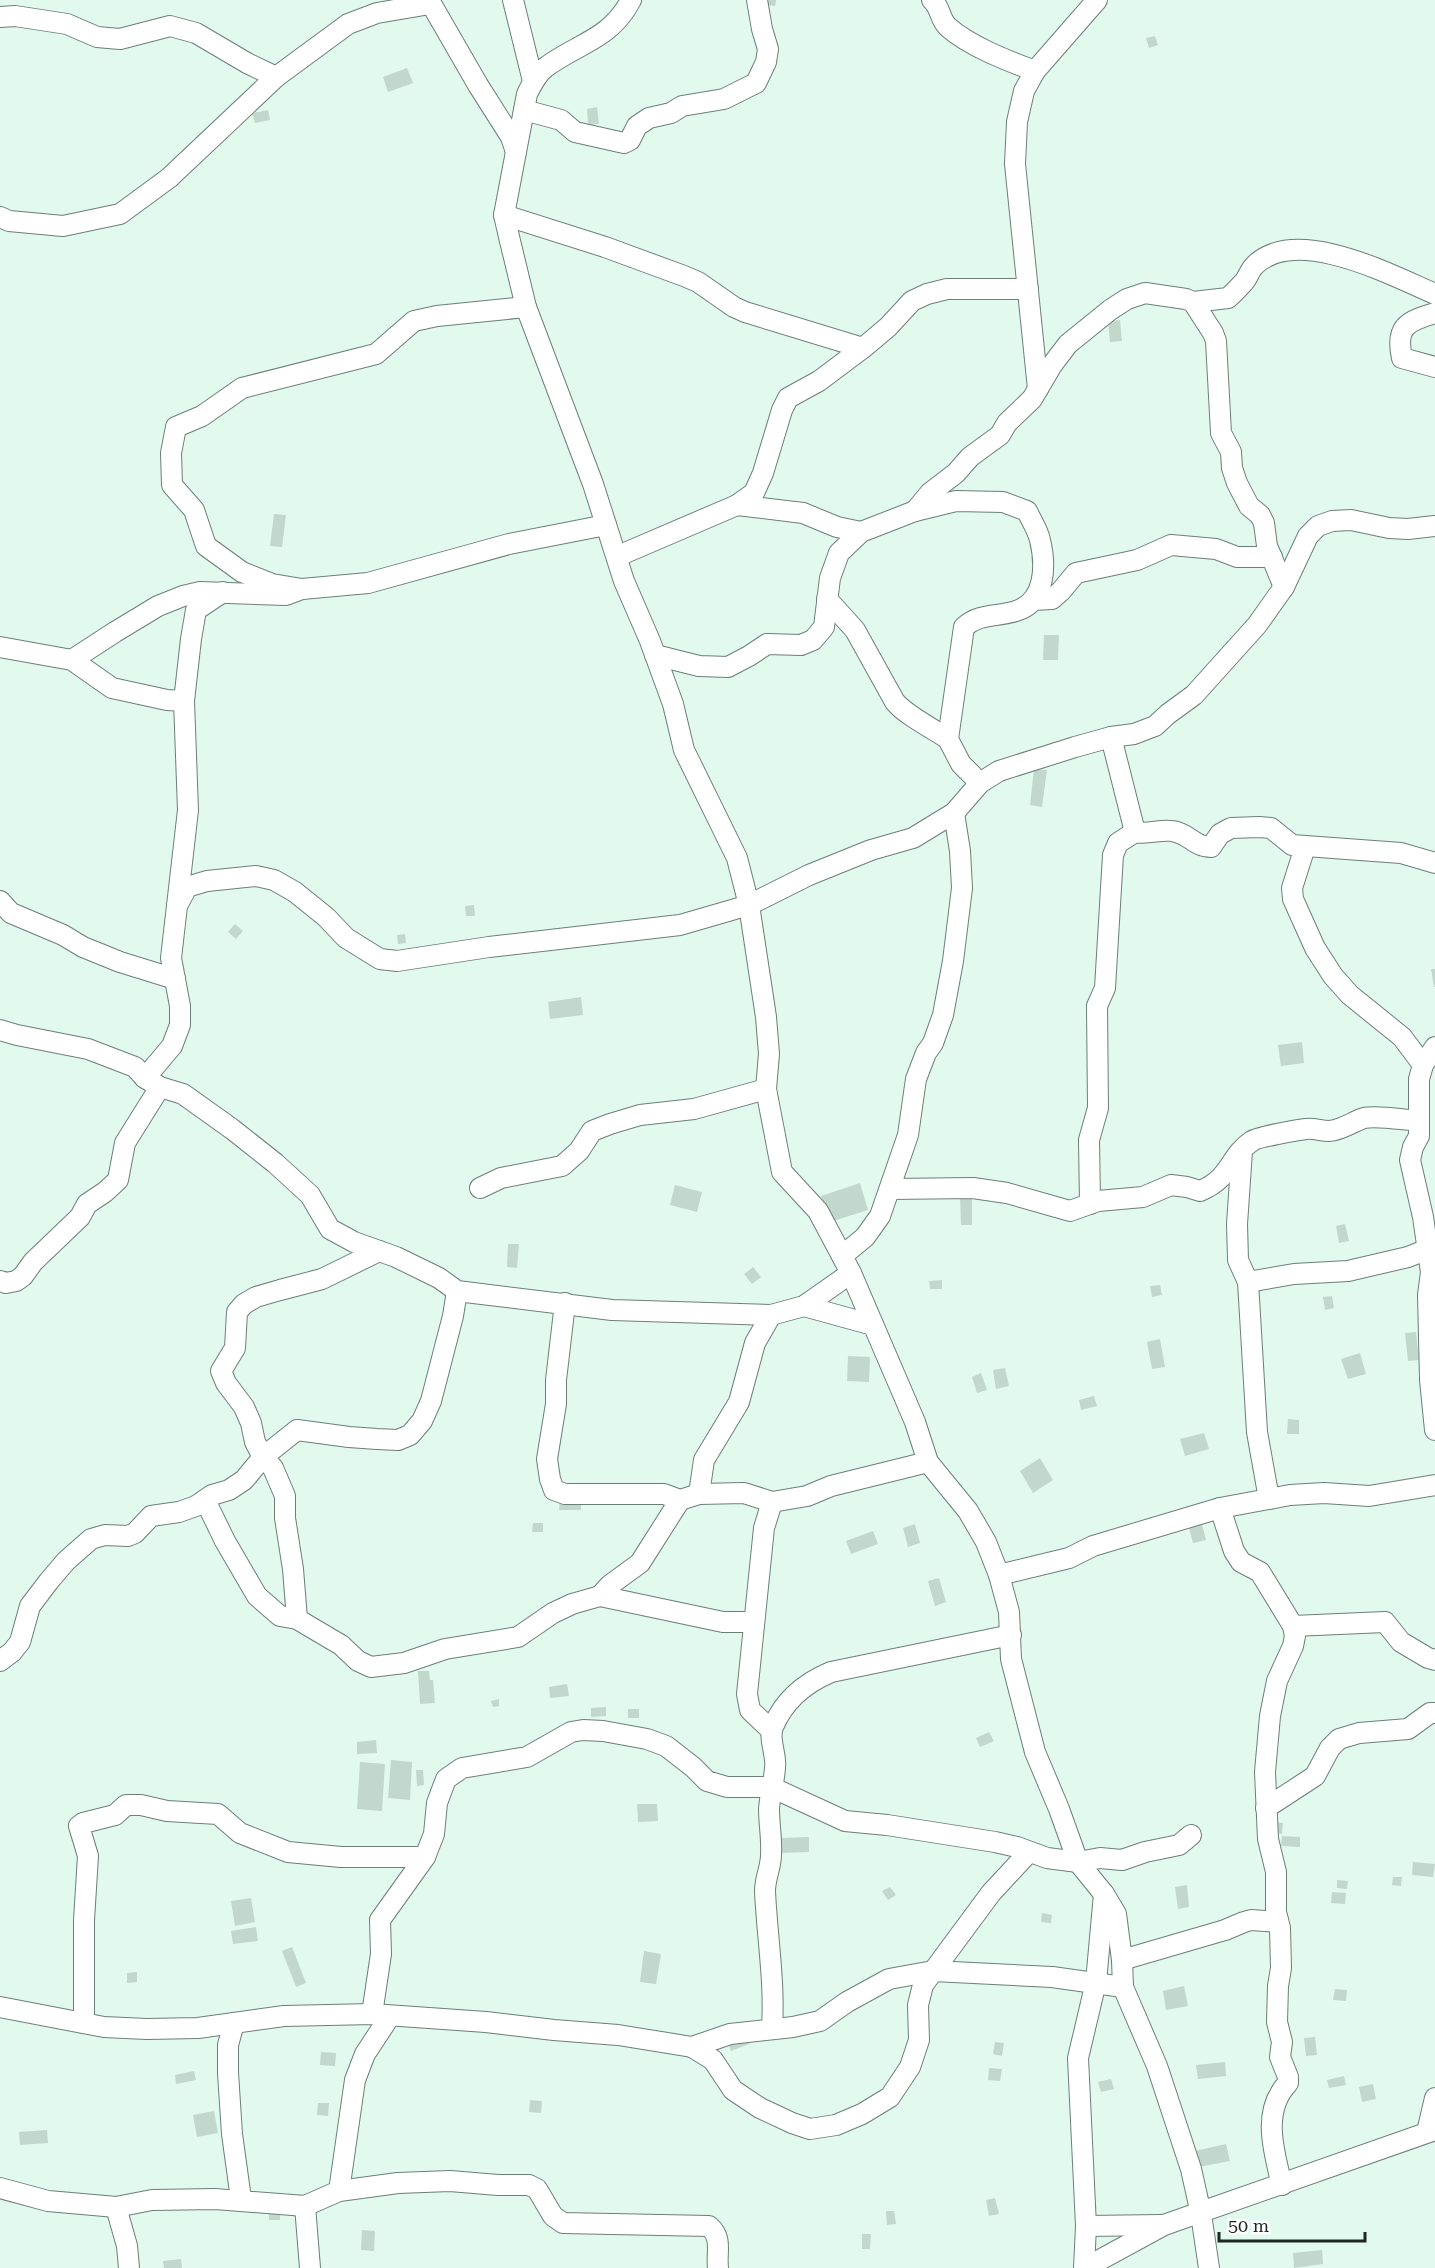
<svg xmlns="http://www.w3.org/2000/svg" width="1435" height="2268" font-family="'Roboto Serif',serif">
	<rect width="100%" height="100%" fill="#e2f9ee"/>
	<g fill="#c2d8cd">
		<polygon points="761,0 776,0 775,6 760,4"/>
		<polygon points="1155,36 1158,45 1149,48 1146,38"/>
		<polygon points="407,68 413,83 388,92 383,77"/>
		<polygon points="597,107 599,124 588,125 587,109"/>
		<polygon points="268,110 270,120 255,123 252,113"/>
		<polygon points="1120,320 1122,341 1110,342 1108,321"/>
		<polygon points="274,514 286,515 282,547 270,546"/>
		<polygon points="1044,635 1059,635 1058,660 1043,660"/>
		<polygon points="1034,769 1047,770 1042,807 1030,805"/>
		<polygon points="474,905 475,916 466,916 465,906"/>
		<polygon points="235,924 243,931 236,939 228,932"/>
		<polygon points="405,934 406,943 398,944 397,935"/>
		<polygon points="1431,969 1435,969 1435,987 1434,987"/>
		<polygon points="581,997 583,1015 550,1019 548,1002"/>
		<polygon points="1302,1042 1304,1063 1281,1066 1278,1045"/>
		<polygon points="860,1183 868,1210 830,1222 821,1196"/>
		<polygon points="675,1185 702,1192 697,1212 670,1205"/>
		<polygon points="960,1195 972,1195 972,1225 961,1225"/>
		<polygon points="1345,1224 1349,1241 1339,1243 1336,1226"/>
		<polygon points="508,1244 519,1244 517,1268 507,1267"/>
		<polygon points="753,1267 761,1277 752,1284 744,1274"/>
		<polygon points="942,1280 942,1289 930,1289 929,1281"/>
		<polygon points="1160,1285 1162,1295 1152,1297 1150,1286"/>
		<polygon points="1332,1296 1334,1308 1325,1310 1323,1297"/>
		<polygon points="1416,1332 1419,1360 1408,1361 1405,1333"/>
		<polygon points="1160,1339 1165,1367 1152,1369 1147,1342"/>
		<polygon points="1360,1353 1366,1374 1348,1379 1341,1359"/>
		<polygon points="848,1356 870,1357 869,1382 847,1381"/>
		<polygon points="1005,1368 1009,1386 996,1389 993,1370"/>
		<polygon points="981,1373 987,1390 977,1393 972,1377"/>
		<polygon points="1094,1396 1097,1406 1081,1410 1079,1400"/>
		<polygon points="1288,1419 1299,1420 1299,1434 1287,1434"/>
		<polygon points="1204,1433 1209,1449 1185,1456 1180,1439"/>
		<polygon points="1040,1458 1053,1480 1033,1493 1020,1471"/>
		<polygon points="560,1499 581,1500 581,1510 559,1510"/>
		<polygon points="1200,1517 1206,1540 1193,1543 1187,1521"/>
		<polygon points="533,1523 543,1523 543,1532 532,1532"/>
		<polygon points="915,1524 920,1543 908,1547 903,1528"/>
		<polygon points="873,1531 878,1544 851,1554 846,1541"/>
		<polygon points="939,1578 946,1602 935,1606 928,1581"/>
		<polygon points="418,1671 429,1671 430,1680 433,1680 435,1703 420,1704"/>
		<polygon points="567,1684 569,1696 550,1698 549,1687"/>
		<polygon points="499,1699 499,1706 493,1707 491,1701"/>
		<polygon points="606,1707 606,1716 591,1717 591,1708"/>
		<rect x="628" y="1709" width="11" height="9"/>
		<polygon points="989,1732 994,1741 980,1747 976,1738"/>
		<polygon points="376,1740 377,1753 357,1754 357,1742"/>
		<polygon points="391,1760 412,1762 410,1800 388,1798"/>
		<polygon points="360,1762 385,1764 382,1811 357,1809"/>
		<polygon points="416,1770 423,1770 424,1785 417,1786"/>
		<polygon points="637,1804 657,1804 658,1821 638,1822"/>
		<polygon points="1274,1822 1283,1823 1282,1834 1273,1833"/>
		<polygon points="1282,1836 1300,1837 1300,1847 1281,1846"/>
		<polygon points="809,1837 809,1852 781,1853 780,1838"/>
		<polygon points="1413,1862 1435,1864 1433,1877 1412,1875"/>
		<polygon points="1393,1877 1402,1877 1401,1886 1392,1885"/>
		<polygon points="1337,1880 1348,1881 1347,1889 1337,1888"/>
		<polygon points="1187,1885 1189,1907 1178,1909 1175,1887"/>
		<polygon points="890,1887 896,1895 888,1900 882,1891"/>
		<polygon points="1332,1892 1346,1893 1345,1904 1331,1903"/>
		<polygon points="251,1898 255,1922 235,1926 231,1901"/>
		<polygon points="1042,1913 1052,1915 1051,1923 1041,1922"/>
		<polygon points="256,1927 258,1941 233,1944 231,1931"/>
		<polygon points="292,1947 306,1983 296,1987 282,1951"/>
		<polygon points="644,1951 661,1954 656,1984 640,1982"/>
		<polygon points="137,1972 137,1982 127,1983 127,1973"/>
		<polygon points="1184,1986 1188,2006 1166,2010 1163,1991"/>
		<polygon points="1335,1989 1347,1990 1346,2001 1333,2000"/>
		<polygon points="745,2036 749,2044 731,2051 728,2043"/>
		<polygon points="1315,2037 1317,2055 1306,2056 1304,2038"/>
		<polygon points="995,2042 1004,2043 1002,2056 993,2054"/>
		<polygon points="321,2052 336,2053 335,2066 320,2065"/>
		<polygon points="1225,2062 1226,2076 1198,2079 1196,2065"/>
		<polygon points="989,2068 1002,2069 1000,2081 988,2080"/>
		<polygon points="194,2071 196,2080 176,2084 175,2075"/>
		<polygon points="1344,2076 1346,2085 1329,2088 1327,2080"/>
		<polygon points="1111,2079 1114,2089 1101,2092 1098,2082"/>
		<polygon points="1373,2084 1376,2099 1362,2102 1359,2087"/>
		<polygon points="530,2100 542,2101 541,2113 529,2112"/>
		<polygon points="318,2103 329,2103 328,2116 317,2115"/>
		<polygon points="214,2111 218,2133 197,2137 193,2115"/>
		<polygon points="47,2130 48,2143 20,2145 19,2132"/>
		<polygon points="1226,2144 1230,2161 1199,2167 1195,2151"/>
		<polygon points="995,2198 999,2214 989,2216 986,2200"/>
		<rect x="269" y="2208" width="11" height="12"/>
		<polygon points="886,2211 894,2211 896,2224 887,2225"/>
		<polygon points="362,2230 375,2231 374,2251 361,2250"/>
		<polygon points="862,2234 871,2234 870,2249 862,2249"/>
		<polygon points="1322,2250 1323,2264 1294,2268 1293,2253"/>
		<polygon points="181,2259 182,2268 164,2268 163,2261"/>
	</g>
	<g fill="none" stroke-linecap="round" stroke-linejoin="round">
		<defs>
			<g id="street">
				<polyline points="429,0 478,85 511,137 516,152"/>
				<polyline points="513,0 533,81"/>
				<path d="M631 0C610 40 578 43 546 67 537 73 532 84 527 94L504 215 510 241 526 307 593 484 624 581 650 641 673 704 684 750 737 858 749 905 766 1017 769 1054 766 1089 782 1172 818 1211 851 1273 915 1422 928 1462 968 1511 986 1542 999 1575 1009 1612 1011 1659 1035 1752 1059 1809 1078 1862 1104 1894 1116 1914 1122 1960 1123 1987 1157 2066 1191 2169 1201 2214 1209 2268"/>
				<path d="M932 0C941 7 939 19 948 27 969 46 1008 61 1035 71"/>
				<polyline points="0,17 15,16 67,24 97,37 120,39 170,26 196,33 247,63 276,77 348,24 377,13 430,4"/>
				<polyline points="524,110 561,120 575,132 624,143 630,140 637,126 649,118 671,113 682,106 724,99 756,83 766,62 768,49 762,29 757,0"/>
				<polyline points="504,215 605,247 684,276 698,282 734,307 745,312 863,348"/>
				<polyline points="0,217 9,221 63,226 120,214 169,178 276,77"/>
				<polyline points="1193,302 1213,333 1216,341 1221,433 1231,452 1232,468 1237,483 1249,506 1260,515 1264,523 1267,546 1284,587"/>
				<path d="M1435 313C1407 321 1395 327 1402 358L1435 367"/>
				<polyline points="1038,389 1015,164 1017,122 1024,91 1035,71 1097,0"/>
				<polyline points="737,505 803,513 837,527 861,532"/>
				<path d="M915 511 930 493 956 473 970 457 1000 435 1007 423 1032 399 1052 365 1068 344 1110 310 1127 299 1145 293 1186 299 1193 302 1228 298C1234 293 1239 287 1244 282 1248 277 1250 270 1254 266 1295 224 1391 275 1435 294"/>
				<polyline points="618,556 737,505 754,493 763,473 782,410 788,398 819,381 863,348 888,327 912,301 927,294 947,289 1028,289"/>
				<polyline points="302,589 272,584 242,572 206,546 194,510 172,485 171,453 176,427 202,416 242,388 376,354 414,321 437,316 526,307"/>
				<path d="M827 599 855 630 895 702C907 716 932 728 948 739"/>
				<polyline points="1033,600 1052,599 1061,591 1076,573 1137,560 1171,545 1216,549 1237,557 1272,557"/>
				<polyline points="0,647 72,660 112,688 167,700 184,701"/>
				<path d="M655 655 699 666 728 667 749 656 767 644 801 645 813 640 824 627 830 578 839 553 861 532 915 511 956 501 1003 502 1027 511C1031 520 1038 530 1040 540 1046 565 1046 602 1016 611 997 617 980 613 964 627L948 739 961 764 980 783"/>
				<polyline points="72,660 115,632 158,606 183,596 200,592 286,595 302,589 368,583 509,544 606,525"/>
				<polyline points="1111,737 1135,832"/>
				<polyline points="1305,847 1292,888 1293,899 1315,948 1333,976 1350,995 1402,1037 1423,1065"/>
				<polyline points="0,901 11,913 63,935 83,947 120,962 175,979"/>
				<polyline points="177,906 187,887 207,881 256,876 274,880 295,892 326,917 346,938 380,959 397,961 489,947 680,925 749,905 809,875 871,850 913,838 954,813 980,783 999,771 1075,747 1111,737 1134,734 1155,726 1168,714 1194,695 1257,625 1284,587 1308,536 1318,526 1332,521 1351,520 1389,528 1408,529 1435,526"/>
				<polyline points="0,1030 17,1035 88,1049 135,1067 145,1078 160,1087 183,1094 232,1129 275,1163 310,1195 330,1229 354,1242 396,1257 439,1278 457,1291 612,1310 771,1315 804,1306 851,1273"/>
				<polyline points="1435,1047 1423,1065 1419,1079 1419,1136 1413,1147 1410,1160 1423,1217 1431,1272 1428,1295 1430,1380 1435,1430"/>
				<polyline points="145,1078 172,1046 180,1025 180,1006 171,958 188,810 184,701 191,639 196,610 223,592"/>
				<polyline points="1242,1151 1237,1224 1238,1260 1248,1282 1257,1432 1269,1499"/>
				<polyline points="480,1188 501,1178 562,1166 579,1151 592,1131 610,1124 640,1115 694,1109 766,1089"/>
				<path d="M890 1189 973 1188 1007 1193 1070 1211 1098 1201 1143 1197 1171 1185 1187 1187 1200 1191C1232 1178 1229 1156 1252 1141 1258 1137 1297 1130 1306 1129 1314 1128 1321 1131 1329 1131 1342 1130 1352 1122 1364 1118 1377 1115 1404 1120 1419 1121"/>
				<path d="M1090 1204 1089 1140 1098 1108 1097 1006 1105 988 1113 855 1118 843 1135 832C1148 835 1160 829 1172 831 1189 833 1194 847 1211 847L1220 834 1231 828 1259 827 1271 828 1292 845 1401 853 1435 863"/>
				<polyline points="842,1256 865,1237 880,1216 908,1135 916,1079 926,1053 933,1043 943,1015 953,961 962,888 960,851 954,813"/>
				<polyline points="0,1281 6,1283 16,1281 23,1276 33,1262 80,1217 87,1204 105,1192 118,1180 125,1143 160,1087"/>
				<polyline points="1248,1282 1294,1274 1348,1271 1408,1257 1428,1249 1435,1249"/>
				<polyline points="565,1303 556,1380 556,1404 547,1459 550,1479 554,1490 565,1494 664,1494 680,1500 699,1494 744,1493 772,1502 807,1496 831,1486 928,1462"/>
				<polyline points="804,1306 873,1325"/>
				<polyline points="699,1494 704,1460 739,1402 755,1343 771,1315"/>
				<polyline points="205,1500 225,1541 257,1596 280,1616 297,1619 341,1645 358,1661 371,1667 404,1663 445,1649 518,1637 553,1613 572,1604 600,1596 723,1622 753,1622"/>
				<path d="M1220 1508 1234 1551 1241 1562 1260 1572 1293 1626 1295 1636 1293 1646 1277 1681 1270 1716 1265 1772 1268 1839 1276 1872V1912L1280 1928 1281 1968 1278 1986 1277 2022 1282 2042 1280 2057 1288 2077V2083C1261 2111 1274 2152 1282 2185"/>
				<polyline points="999,1575 1069,1558 1093,1546 1220,1508 1290,1495 1324,1493 1369,1496 1435,1485"/>
				<polyline points="600,1596 610,1585 640,1563 680,1500"/>
				<polyline points="297,1619 293,1569 285,1518 285,1496 273,1468 263,1457 255,1442 251,1423 244,1407 226,1383 221,1371 235,1348 237,1312 244,1304 256,1297 280,1290 322,1279 379,1251"/>
				<polyline points="1293,1626 1385,1622 1401,1642 1428,1658 1435,1660"/>
				<polyline points="0,1661 12,1652 20,1642 30,1606 49,1581 66,1561 91,1539 105,1535 128,1536 135,1533 151,1516 179,1512 196,1506 212,1495 229,1490 244,1480 263,1457 297,1430 349,1437 377,1439 398,1440 410,1435 422,1421 431,1401 453,1316 457,1291"/>
				<polyline points="771,1730 750,1710 747,1694 764,1528 772,1502"/>
				<polyline points="1266,1808 1315,1776 1330,1748 1339,1739 1359,1733 1408,1729 1430,1713 1435,1713"/>
				<polyline points="1122,1960 1225,1930 1244,1922 1251,1920 1278,1922"/>
				<polyline points="0,2007 104,2027 147,2029 198,2028 284,2016 372,2014 486,2022 554,2030 618,2035 692,2047 730,2034 793,2027 820,2021 847,2002 889,1979 933,1971 1052,1977 1123,1987"/>
				<polyline points="372,2014 381,1954 380,1920 425,1857 434,1834 437,1803 446,1779 462,1768 527,1757 571,1732 583,1730 603,1731 647,1739 666,1746 693,1767 707,1781 727,1787 771,1787 845,1821 887,1825 995,1842 1017,1847 1047,1858 1078,1862 1100,1858 1122,1860 1145,1852 1179,1845 1191,1835"/>
				<polyline points="84,2023 84,1920 88,1856 79,1826 83,1823 115,1815 126,1805 141,1805 167,1811 218,1814 240,1833 288,1852 341,1857 425,1857"/>
				<polyline points="234,2023 228,2045 228,2073 232,2134 241,2199"/>
				<path d="M772 2028C775 1982 767 1936 765 1891 765 1878 771 1867 771 1855 772 1839 769 1824 769 1809 770 1795 774 1782 775 1768 777 1755 768 1739 773 1727 784 1700 805 1683 831 1672L1011 1635"/>
				<polyline points="692,2047 713,2060 733,2090 760,2108 792,2123 810,2129 836,2125 862,2114 890,2097 910,2067 919,2040 918,2005 923,1985 991,1893 1029,1852"/>
				<polyline points="1427,2132 1435,2098"/>
				<path d="M0 2188 48 2201 116 2207 152 2200 215 2199 305 2206 339 2191 398 2183 450 2181 498 2185H529L537 2189 553 2216 563 2223 709 2226C723 2238 716 2252 718 2268"/>
				<polyline points="339,2191 355,2080 365,2054 390,2016"/>
				<polyline points="305,2206 310,2268"/>
				<polyline points="116,2207 127,2246 129,2268"/>
				<polyline points="1086,2226 1161,2225"/>
				<polyline points="1084,2268 1086,2226 1078,2058 1096,1982 1104,1894"/>
				<polyline points="1085,2268 1164,2225 1435,2130"/>
			</g>
		</defs>
		<use href="#street" stroke="#6b7f76" stroke-width="22"/>
		<use href="#street" stroke="#fff" stroke-width="20"/>
	</g>
	<path d="M1219 2232v9h146v-9" fill="none" stroke="#1e2622" stroke-width="3"/>
	<text x="1228" y="2232" font-size="18" fill="#1e2622" stroke="#ffffff" stroke-width="4.5" paint-order="stroke">50 m</text>
</svg>
